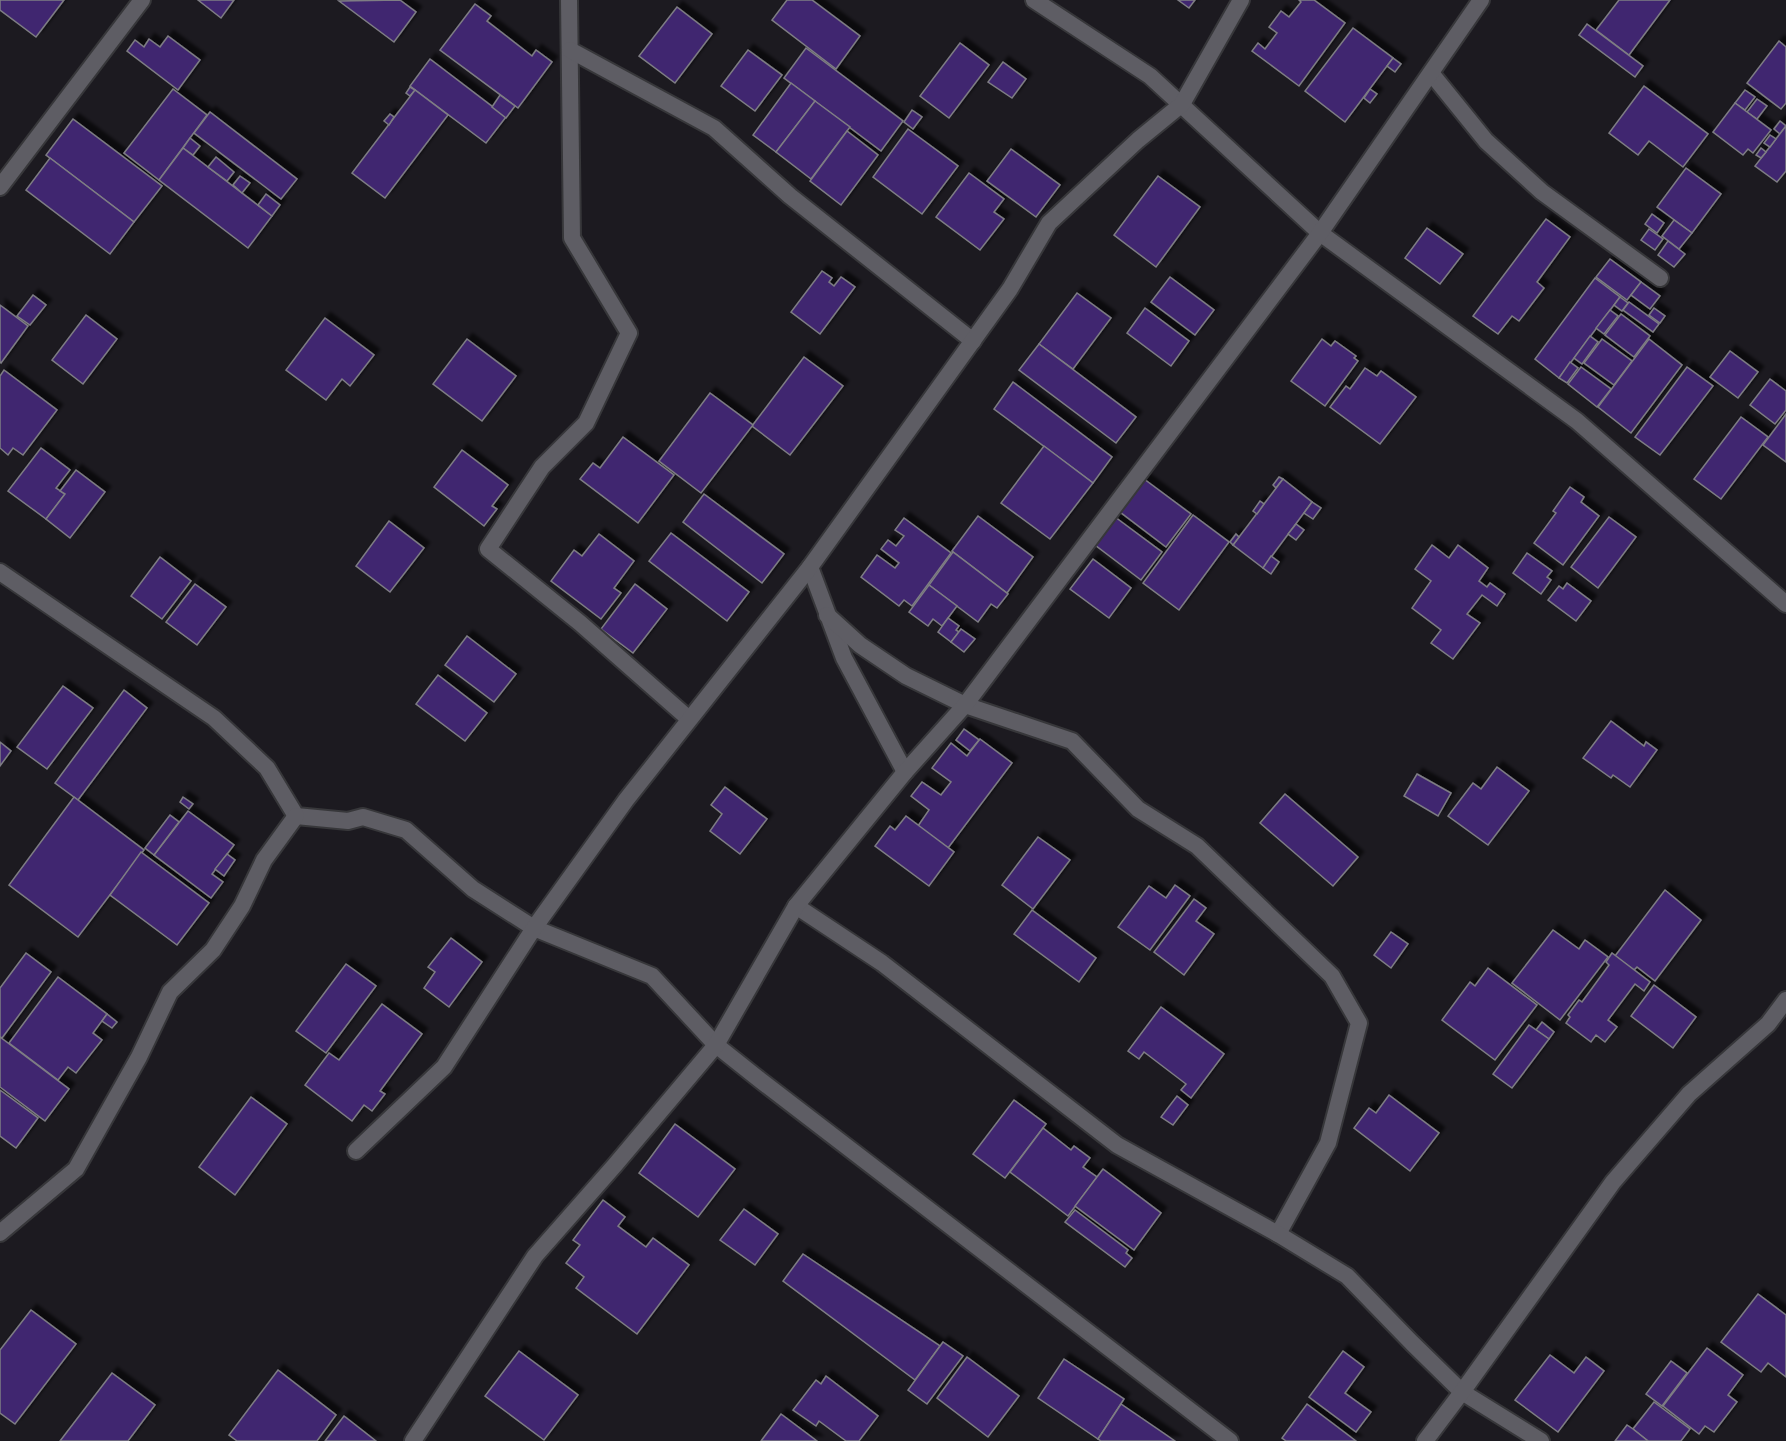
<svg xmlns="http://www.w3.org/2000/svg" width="1786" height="1441" font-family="'Fira Sans Condensed',sans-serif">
	<defs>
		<filter id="shadow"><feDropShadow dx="5.5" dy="-5.5" stdDeviation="1.5" flood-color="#0009"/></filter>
	</defs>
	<rect width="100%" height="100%" fill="#1c1a20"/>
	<g fill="#412770" stroke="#7e7d84" stroke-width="1.5" filter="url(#shadow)">
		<polygon points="0,0 64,0 36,37 0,10"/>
		<polygon points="198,0 234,0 221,18"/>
		<polygon points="400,0 416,12 394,42 339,1"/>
		<polygon points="787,0 812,0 860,36 836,69 772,20"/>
		<polygon points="1178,0 1195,0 1189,8"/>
		<polygon points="1299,0 1314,0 1345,23 1299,86 1252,51 1258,43 1265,49 1277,33 1269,27 1281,11 1289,17 1301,2"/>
		<polygon points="1619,0 1670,0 1629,55 1596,30"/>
		<polygon points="475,4 491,16 487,21 532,56 536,50 552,62 518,108 440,50"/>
		<polygon points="677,7 712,34 675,83 639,56"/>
		<polygon points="1587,24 1643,66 1635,77 1579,35"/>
		<polygon points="1353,28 1393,58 1345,122 1305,91"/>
		<polygon points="168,36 200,60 178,90 127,51 135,40 144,47 149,39 160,47"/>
		<polygon points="1779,41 1786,47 1786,103 1781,109 1747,83"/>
		<polygon points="960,43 989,65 949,118 920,96"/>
		<polygon points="806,48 903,121 881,151 784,78"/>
		<polygon points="748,50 782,75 755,111 721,86"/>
		<polygon points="1393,58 1401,64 1395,72 1387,66"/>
		<polygon points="430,59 506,117 486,143 410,86"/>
		<polygon points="1003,62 1026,79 1012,98 988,82"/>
		<polygon points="791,83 815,101 776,152 753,135"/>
		<polygon points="1644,86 1708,134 1683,167 1649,141 1638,155 1609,133"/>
		<polygon points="410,87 415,90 410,96 406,93"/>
		<polygon points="173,89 207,115 159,180 124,153"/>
		<polygon points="1370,89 1377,94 1370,103 1364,98"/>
		<polygon points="415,90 448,115 385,198 352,173"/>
		<polygon points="1745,90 1755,97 1745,110 1735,103"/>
		<polygon points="500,95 515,106 506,118 492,107"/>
		<polygon points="1757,99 1767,106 1757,119 1747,112"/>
		<polygon points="815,101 850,127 811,179 776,152"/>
		<polygon points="1735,103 1771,130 1753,153 1748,149 1743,155 1713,132"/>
		<polygon points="912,110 922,117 913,129 904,122"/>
		<polygon points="210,112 297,179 281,199 194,133"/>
		<polygon points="390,114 394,117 389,125 384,121"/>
		<polygon points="73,119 162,186 134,222 46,155"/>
		<polygon points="1780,121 1786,126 1780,134 1774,129"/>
		<polygon points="1786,126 1786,171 1777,182 1755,166"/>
		<polygon points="908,129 958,166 922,214 873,177"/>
		<polygon points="847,131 878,155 841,205 810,181"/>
		<polygon points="1770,135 1776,139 1770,147 1764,143"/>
		<polygon points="190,138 200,146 193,155 183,148"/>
		<polygon points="183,148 272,216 248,248 159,180"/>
		<polygon points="1761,148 1766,152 1761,158 1756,155"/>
		<polygon points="1011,149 1060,185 1036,217 987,181"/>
		<polygon points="216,157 234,172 227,181 208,167"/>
		<polygon points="50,158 134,222 110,254 26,190"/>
		<polygon points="1686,168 1721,194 1692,233 1657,207"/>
		<polygon points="969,173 1004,199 994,212 1004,219 980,250 936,217"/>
		<polygon points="240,176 250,183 242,193 233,185"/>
		<polygon points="1158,176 1200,207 1156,267 1114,235"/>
		<polygon points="266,194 280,205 272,216 258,205"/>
		<polygon points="1652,214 1664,223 1657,233 1645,224"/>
		<polygon points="1546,219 1570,237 1537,282 1544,288 1519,321 1512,316 1498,334 1473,316"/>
		<polygon points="1674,220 1692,233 1679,249 1662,236"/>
		<polygon points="1427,228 1463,254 1440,284 1405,258"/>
		<polygon points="1649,229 1663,239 1655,250 1641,240"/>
		<polygon points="1668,241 1685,254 1674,267 1658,255"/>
		<polygon points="1610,259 1641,282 1627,300 1596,277"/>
		<polygon points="822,271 832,278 829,282 834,286 841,277 855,287 820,334 791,312"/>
		<polygon points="1170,277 1214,310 1195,335 1151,302"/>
		<polygon points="1595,278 1620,297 1559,378 1535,359"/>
		<polygon points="1641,282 1660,296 1650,309 1631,295"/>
		<polygon points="1077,293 1111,318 1073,369 1039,344"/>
		<polygon points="33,295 46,305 30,325 17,316"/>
		<polygon points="1620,297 1628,303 1622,311 1614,305"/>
		<polygon points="1629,302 1659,324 1653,332 1623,310"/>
		<polygon points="0,305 28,326 1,363 0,362"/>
		<polygon points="1145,308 1189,341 1171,366 1127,333"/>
		<polygon points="1654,308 1665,316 1660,323 1649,315"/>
		<polygon points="1610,310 1618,316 1604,334 1596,328"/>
		<polygon points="1621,314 1650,336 1634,357 1605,335"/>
		<polygon points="86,315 117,339 83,384 52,360"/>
		<polygon points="325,318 374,355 350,386 342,379 326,400 286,370"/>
		<polygon points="1590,336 1598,342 1582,364 1574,358"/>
		<polygon points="467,339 516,376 482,421 433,384"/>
		<polygon points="1322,339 1331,346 1335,341 1356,356 1354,358 1358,361 1325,406 1291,381"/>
		<polygon points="1602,339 1632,361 1614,385 1584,363"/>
		<polygon points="1649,339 1682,365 1631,433 1598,407"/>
		<polygon points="1039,344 1136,417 1116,443 1019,370"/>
		<polygon points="1730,351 1758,372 1738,398 1710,377"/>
		<polygon points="804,357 843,386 790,455 752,426"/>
		<polygon points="1570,362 1578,368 1567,383 1559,378"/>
		<polygon points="1581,367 1611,389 1597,407 1568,384"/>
		<polygon points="1687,367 1713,386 1660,455 1635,437"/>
		<polygon points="1365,368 1377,376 1381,371 1416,397 1380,444 1330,407 1346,386 1350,389"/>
		<polygon points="4,370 57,410 23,455 13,448 8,455 0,448 0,376"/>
		<polygon points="1770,379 1786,391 1786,410 1775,424 1750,405"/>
		<polygon points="1013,382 1112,457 1093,483 994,409"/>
		<polygon points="710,393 753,425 701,493 659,461"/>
		<polygon points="1786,414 1786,462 1763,445"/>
		<polygon points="1741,417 1768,437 1721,499 1694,479"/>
		<polygon points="623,437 674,475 638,523 580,479 593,463 600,468"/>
		<polygon points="1044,446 1093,483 1050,539 1001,503"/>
		<polygon points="41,448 70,470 56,488 65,494 46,519 8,491"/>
		<polygon points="462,450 508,485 492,506 497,509 484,526 434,487"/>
		<polygon points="76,470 105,492 70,538 46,519 65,494 60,491"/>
		<polygon points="1279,477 1283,479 1276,488 1273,485"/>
		<polygon points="1144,479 1191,514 1166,547 1120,512"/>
		<polygon points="1283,479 1312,502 1263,568 1233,545"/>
		<polygon points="1570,487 1584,497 1581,502 1599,516 1563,565 1534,543 1556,513 1553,511"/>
		<polygon points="704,494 784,554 762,583 683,522"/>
		<polygon points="1260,501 1264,504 1257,514 1253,511"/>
		<polygon points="1312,502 1321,508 1313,519 1304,513"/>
		<polygon points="1193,515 1229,542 1179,610 1143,583"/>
		<polygon points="978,516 1033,557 1007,593 952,551"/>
		<polygon points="1115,517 1162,552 1141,580 1095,545"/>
		<polygon points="1609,517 1636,537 1598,588 1571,567"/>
		<polygon points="904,518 951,553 912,606 904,600 899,606 861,577 877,555 895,568 899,563 881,549 888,540 896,546 904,536 895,530"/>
		<polygon points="389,521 424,548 390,592 356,566"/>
		<polygon points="1296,524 1304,530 1296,540 1288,534"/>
		<polygon points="671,533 749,592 727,621 649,561"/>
		<polygon points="599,534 634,561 614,588 621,593 601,619 551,581 574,550 582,556"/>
		<polygon points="1236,534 1239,537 1233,545 1230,542"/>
		<polygon points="1432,545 1449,558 1458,545 1488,568 1479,581 1487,587 1490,583 1505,594 1497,606 1482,595 1467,614 1480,623 1453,659 1431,643 1441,630 1412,608 1431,581 1415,569"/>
		<polygon points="953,552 1008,594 997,608 991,604 978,622 929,585"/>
		<polygon points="1527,553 1552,571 1547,577 1551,580 1541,594 1513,573"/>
		<polygon points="1271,556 1279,562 1271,574 1263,568"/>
		<polygon points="160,557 191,581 162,619 131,596"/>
		<polygon points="1093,559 1131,588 1109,618 1070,589"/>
		<polygon points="1567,583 1591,601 1576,621 1548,600 1559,586 1563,589"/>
		<polygon points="195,584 226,607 197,645 166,622"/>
		<polygon points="635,584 667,609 633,653 601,629"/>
		<polygon points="929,585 957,606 942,626 933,619 928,626 909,612"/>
		<polygon points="948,618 959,626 956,630 959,632 951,642 938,632"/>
		<polygon points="961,629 975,639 964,652 951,642"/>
		<polygon points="467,636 516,674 494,702 445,665"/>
		<polygon points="438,675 487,713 465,741 416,704"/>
		<polygon points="63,686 93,708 47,769 17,747"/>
		<polygon points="124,690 147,708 78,800 55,783"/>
		<polygon points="1611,721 1644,746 1646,742 1657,750 1630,787 1613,775 1611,778 1583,758"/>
		<polygon points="964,729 979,740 970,751 956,740"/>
		<polygon points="980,739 1012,763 948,848 918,826 929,810 911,796 922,782 941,795 951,782 932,768 951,743 967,756"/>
		<polygon points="0,742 11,751 0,766"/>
		<polygon points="1497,767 1529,791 1488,845 1448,816 1473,783 1481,789"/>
		<polygon points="1417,774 1451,793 1438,816 1404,796"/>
		<polygon points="725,787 767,819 740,854 710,831 722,814 711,805"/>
		<polygon points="1285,794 1358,857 1333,886 1260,823"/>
		<polygon points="74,797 144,850 78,937 9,885"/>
		<polygon points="183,797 193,804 189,809 180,802"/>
		<polygon points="188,811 234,845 212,874 223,882 211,898 154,855"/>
		<polygon points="170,815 179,822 154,855 145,848"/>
		<polygon points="906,816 954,852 929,886 875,846 890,826 895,830"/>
		<polygon points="1038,837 1070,860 1033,909 1002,885"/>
		<polygon points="141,852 209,903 177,945 110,895"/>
		<polygon points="227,854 235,860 224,876 215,869"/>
		<polygon points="1175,885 1190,896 1150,950 1118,927 1149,886 1166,898"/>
		<polygon points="1665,890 1701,920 1655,981 1637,967 1634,970 1615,956"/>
		<polygon points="1194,899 1206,908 1196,921 1214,934 1184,975 1154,952"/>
		<polygon points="1032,910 1096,958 1079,982 1014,934"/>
		<polygon points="1553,930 1579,949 1585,940 1608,957 1560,1020 1512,983"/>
		<polygon points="1391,932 1408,944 1391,968 1374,955"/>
		<polygon points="451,938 482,962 449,1007 424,988 435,972 428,967"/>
		<polygon points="26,953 51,972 2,1038 0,1037 0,988"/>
		<polygon points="1612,953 1650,982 1644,991 1635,984 1608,1020 1617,1027 1605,1042 1596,1035 1591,1042 1566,1023 1570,1017 1568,1015 1579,1000 1582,1002 1609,965 1606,962"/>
		<polygon points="346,964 376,986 326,1053 296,1031"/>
		<polygon points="1488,968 1537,1005 1495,1060 1442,1020 1470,982 1475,986"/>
		<polygon points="58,977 107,1014 93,1033 102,1040 76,1073 68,1067 58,1080 9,1043"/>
		<polygon points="1654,985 1696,1017 1673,1048 1631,1016"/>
		<polygon points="382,1004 422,1034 380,1091 385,1094 372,1111 364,1105 352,1121 305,1085 329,1053 339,1060"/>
		<polygon points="1161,1007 1224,1054 1191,1098 1181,1090 1186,1084 1144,1052 1139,1059 1128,1051"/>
		<polygon points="107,1014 117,1022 112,1028 102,1021"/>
		<polygon points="1542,1022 1554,1032 1549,1039 1536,1030"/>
		<polygon points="1529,1025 1549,1039 1512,1088 1493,1074"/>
		<polygon points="0,1037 69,1089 45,1121 0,1087"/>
		<polygon points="0,1090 38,1118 16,1148 0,1136"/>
		<polygon points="1389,1095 1439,1133 1410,1171 1354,1128 1369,1108 1376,1113"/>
		<polygon points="1177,1096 1188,1105 1173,1125 1161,1117"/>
		<polygon points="251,1097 287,1124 235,1195 199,1167"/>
		<polygon points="1014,1100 1046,1124 1005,1178 973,1154"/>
		<polygon points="675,1124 735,1169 698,1217 639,1173"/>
		<polygon points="1043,1128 1071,1150 1074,1146 1090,1158 1083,1167 1097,1177 1068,1216 1010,1172"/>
		<polygon points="1103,1169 1161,1213 1134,1250 1075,1206"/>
		<polygon points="603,1200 625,1217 618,1226 646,1247 653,1238 689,1265 637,1334 576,1288 584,1277 566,1263 580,1245 573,1240"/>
		<polygon points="744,1209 778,1234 755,1265 720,1240"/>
		<polygon points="1075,1210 1128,1250 1126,1253 1132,1258 1125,1267 1065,1222"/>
		<polygon points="803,1254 940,1346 915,1380 783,1281"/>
		<polygon points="1758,1294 1786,1315 1786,1377 1768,1363 1761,1372 1721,1342"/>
		<polygon points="31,1310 76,1344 15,1424 0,1413 0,1350"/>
		<polygon points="943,1342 963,1356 927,1404 908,1390"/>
		<polygon points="1707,1348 1743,1375 1728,1395 1737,1402 1714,1432 1705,1426 1699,1434 1663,1406"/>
		<polygon points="519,1351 578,1395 544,1440 485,1396"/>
		<polygon points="1343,1351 1364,1367 1345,1393 1371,1412 1356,1432 1309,1397"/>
		<polygon points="1550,1355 1574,1373 1586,1357 1604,1371 1558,1432 1515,1400"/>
		<polygon points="967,1357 1019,1396 988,1437 937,1398"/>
		<polygon points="1064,1359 1124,1399 1098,1439 1038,1398"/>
		<polygon points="1671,1361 1687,1373 1662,1406 1646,1394"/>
		<polygon points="278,1370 336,1415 317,1441 237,1441 229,1435"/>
		<polygon points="112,1373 155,1405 128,1441 60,1441"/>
		<polygon points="826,1376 878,1416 859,1441 846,1441 819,1421 816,1426 793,1410 816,1380 821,1384"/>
		<polygon points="1654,1402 1690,1429 1681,1441 1648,1441 1633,1429"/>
		<polygon points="1121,1404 1175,1441 1101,1441 1098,1439"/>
		<polygon points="1307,1404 1356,1441 1286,1441 1282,1438"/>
		<polygon points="781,1414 817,1441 761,1441"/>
		<polygon points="344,1416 376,1441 325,1441"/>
		<polygon points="1627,1425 1633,1429 1648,1441 1615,1441"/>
	</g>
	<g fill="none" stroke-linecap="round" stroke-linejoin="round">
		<defs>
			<g id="minor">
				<polyline points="569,0 572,238 629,333 586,423 542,467 488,549 580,623 689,719"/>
				<polyline points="1034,0 1150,76 1320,233 1577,421 1786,604"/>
				<polyline points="570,50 714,128 790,196 973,341"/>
				<polyline points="1431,73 1486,141 1542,192 1660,278"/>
				<polyline points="0,187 142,0"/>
				<polyline points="810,567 844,658 905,772"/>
				<polyline points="0,572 214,718 267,768 296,816 348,821 363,817 406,830 473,889 534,928 652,976 716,1045 760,1080 1230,1441"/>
				<polyline points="827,615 860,645 906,676 965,705 1072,741 1138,809 1197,846 1332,976 1359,1023 1328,1143 1278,1234"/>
				<polyline points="796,906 882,963 1117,1145 1278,1234 1347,1276 1412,1343 1462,1392 1541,1441"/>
				<polyline points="356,1151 444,1067 534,928 626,800 810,567 1010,289 1049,223 1138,140 1182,104 1241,0"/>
				<polyline points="0,1233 76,1169 139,1057 170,992 213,950 242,906 264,860 296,816"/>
				<polyline points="413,1441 535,1256 615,1165 716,1045 796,906 905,772 965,705 1320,233 1481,0"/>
				<polyline points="1425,1441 1462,1392 1613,1182 1689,1094 1768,1024 1786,1000"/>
			</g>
		</defs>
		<use href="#minor" stroke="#37373a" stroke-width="20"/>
		<use href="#minor" stroke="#5e5d64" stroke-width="16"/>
	</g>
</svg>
